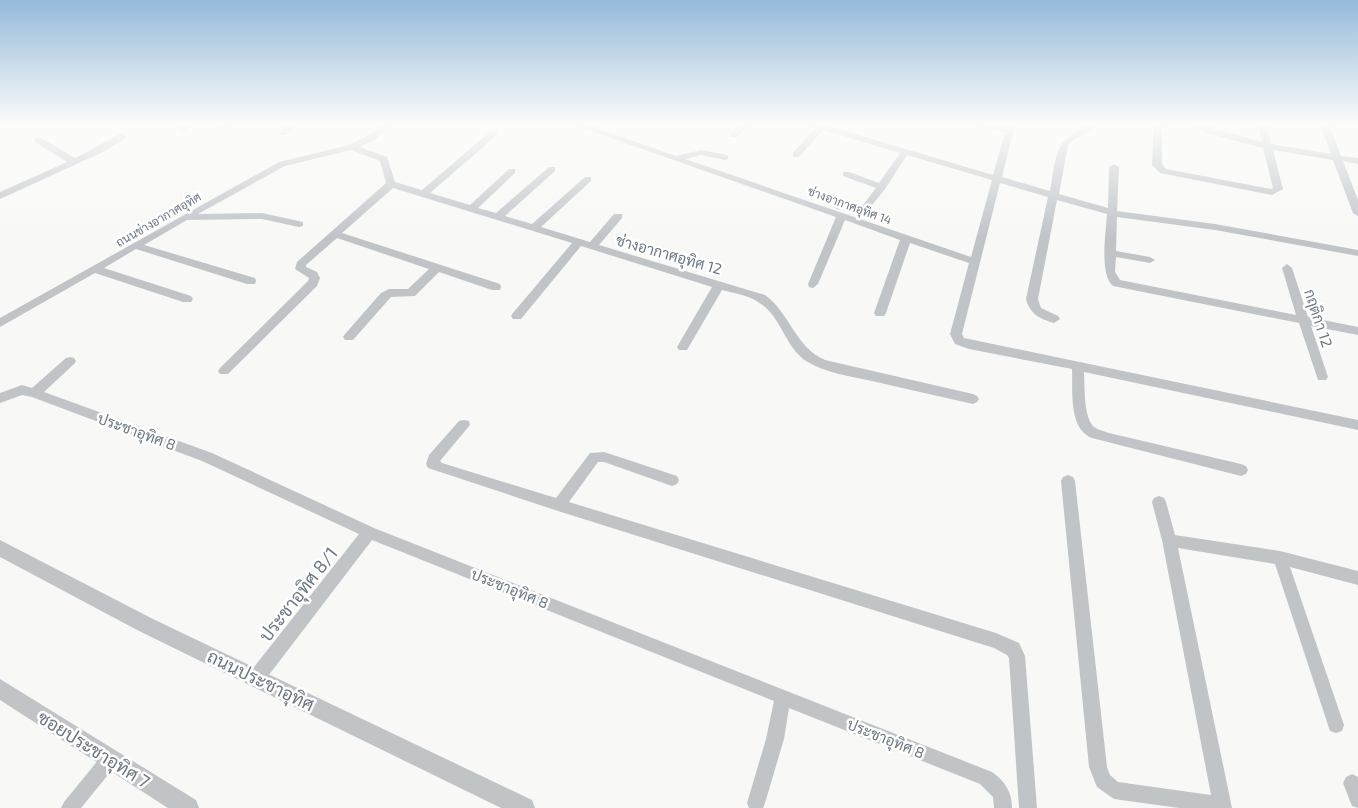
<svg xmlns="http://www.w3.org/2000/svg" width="1358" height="808" font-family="'Exo 2',Sarabun,sans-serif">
	<rect width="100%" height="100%" fill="#f8f8f6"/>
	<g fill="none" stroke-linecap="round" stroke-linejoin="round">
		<g fill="#c0c4c7" fill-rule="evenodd">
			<polygon points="183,124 194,124 185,131 179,131 178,129"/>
			<polygon points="221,124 232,124 223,130 219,127"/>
			<polygon points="290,124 300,124 286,135 280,135 280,131"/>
			<path d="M381 124H390L377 138 360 147 387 157 395 182 422 190 491 131H497V135L430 193 470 205 509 169H515V173L478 208 496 213 549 167H555V171L505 216 532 224 585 177H591V181L541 227 590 242 614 214H622V218L599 245 765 295C790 313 795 347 825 360L973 394 977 396 979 399 977 402 973 404C939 396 905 389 872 381 850 376 825 373 806 361 784 346 781 315 758 302 748 295 733 293 722 290L687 350H679L677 347 712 287 581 246 521 319H513L511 316 513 313 572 243 393 188 342 233 500 284 501 287 500 290H492L439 272 415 296 391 297 353 340H345L343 337 345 334 381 293 389 289H408L429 269 337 238 306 265V267L317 272 320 278 317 286 228 374H220L218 371 220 368 308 281 309 278 295 269 297 262 386 183 380 161 351 150 285 166 198 214 262 213 303 222V226L299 227 262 219 187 220 144 245 255 278 256 281 255 284H247L136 249 104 268 191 296 193 299 191 302H183L95 273 0 327V318L279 162 349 145 371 134Z"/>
			<path d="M571 124H585L676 156 701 150 728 155V159L725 160 701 155 685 159 971 257 992 180 907 155 885 189 865 214 836 209V205L839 204 860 209 876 188 843 176V172H849L879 183 900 153 823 130 799 157H793V153L815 128 807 124H822L993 175 1005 132 967 124 1006 127 1007 124H1015L1002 177 1050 191C1055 167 1053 142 1078 131 1083 128 1086 125 1092 126V130L1075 139 1068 145 1059 194 1108 208 1109 167 1114 164 1119 167 1117 211 1215 224 1358 250V256L1215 230 1117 217 1116 251 1150 257 1155 260 1150 263 1116 257 1115 272 1120 280 1296 315 1282 268 1287 264 1292 268 1308 317 1358 327V335L1311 326 1328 377 1326 380H1318L1299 323 1113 286C1099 274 1106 233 1107 214L1057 200 1038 299 1041 308 1058 316 1060 319 1054 323C1040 319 1030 314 1026 299L1048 197 1000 183 962 334 964 338 1358 420V430L1084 372C1085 386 1083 417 1094 427 1098 430 1104 431 1109 433L1241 464 1246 466 1248 470 1246 474 1241 476 1092 438C1068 428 1073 391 1072 369L969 349 955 344 950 334 969 263 910 243 886 313 884 316H876L874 313 900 240 845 220 818 284 813 288 809 287 808 284 836 217Z"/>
			<polygon points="740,124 749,124 737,137 731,137 731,133"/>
			<polygon points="1154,124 1162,124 1162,164 1166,169 1271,189 1273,188 1263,148 1206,133 1185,124 1198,124 1262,142 1258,124 1266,124 1271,144 1331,154 1320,124 1329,124 1341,156 1358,158 1358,164 1343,161 1358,200 1358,216 1353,213 1333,160 1273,150 1283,189 1272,195 1160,173 1152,165"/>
			<polygon points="122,133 126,136 125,138 103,152 0,199 0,192 67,162 35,142 35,138 41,138 75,158"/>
			<path d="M70 357 74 358 76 361 74 364 44 392 212 453 374 528 992 772C1005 781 1012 792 1012 808H994L993 797 980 784 789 708 784 739 765 803 763 808H749L747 803 766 739 774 701 372 540 262 684 256 686 250 684 248 678 250 672 359 534 202 461 32 397 22 395 0 403V393L22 385 32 388 66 358Z"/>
			<polygon points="464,420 469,421 470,425 440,461 442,463 556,498 590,453 604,452 677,476 679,480 677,484 672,486 604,462 598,462 569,502 996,633 1019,643 1025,656 1037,808 1019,808 1009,658 1007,655 994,648 558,511 428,468 426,464 429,455 459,421"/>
			<polygon points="1068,475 1073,477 1075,481 1107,767 1110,775 1118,782 1211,795 1162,540 1152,502 1154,498 1159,496 1164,498 1166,502 1175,535 1280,551 1358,571 1358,585 1290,567 1344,725 1342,731 1336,733 1330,731 1328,725 1275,564 1178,548 1232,808 1179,808 1114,799 1097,787 1089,767 1061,481 1063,477"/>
			<polygon points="110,750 116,753 119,759 116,765 81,808 61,808 64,802 104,753"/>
			<polygon points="1352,774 1358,777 1358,808 1352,806 1343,783 1346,777"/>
		</g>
		<g fill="#c0c4c7" fill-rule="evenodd">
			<polygon points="0,540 153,619 532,800 535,808 501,808 139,631 0,557"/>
			<polygon points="0,679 196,800 199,808 168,808 0,700"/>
		</g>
	</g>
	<linearGradient id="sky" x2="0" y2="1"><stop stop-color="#95bada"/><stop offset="0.52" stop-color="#fcfcfb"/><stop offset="1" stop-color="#fcfcfb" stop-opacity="0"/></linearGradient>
	<rect width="1358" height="238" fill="url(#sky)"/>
	<g text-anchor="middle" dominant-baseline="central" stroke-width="5" stroke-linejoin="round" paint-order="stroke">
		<g font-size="12" fill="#6b7883" stroke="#fff">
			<text transform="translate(850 205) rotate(20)">ช่างอากาศอุทิศ 14</text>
			<text transform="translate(158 219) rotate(-30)">ถนนช่างอากาศอุทิศ</text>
		</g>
		<g font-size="15" fill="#6b7883" stroke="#fff">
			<text transform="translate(669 254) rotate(16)">ช่างอากาศอุทิศ 12</text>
			<text transform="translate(1319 318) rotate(72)">กฤติกา 12</text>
			<text transform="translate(137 431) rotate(20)">ประชาอุทิศ 8</text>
			<text transform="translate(510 588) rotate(22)">ประชาอุทิศ 8</text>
			<text transform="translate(886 738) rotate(22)">ประชาอุทิศ 8</text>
		</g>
		<g font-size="18" fill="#6b7883" stroke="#fff">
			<text transform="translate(298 594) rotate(-52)">ประชาอุทิศ 8/1</text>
			<text transform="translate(261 680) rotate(26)">ถนนประชาอุทิศ</text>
			<text transform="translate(94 749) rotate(32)">ซอยประชาอุทิศ 7</text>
		</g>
	</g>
</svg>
